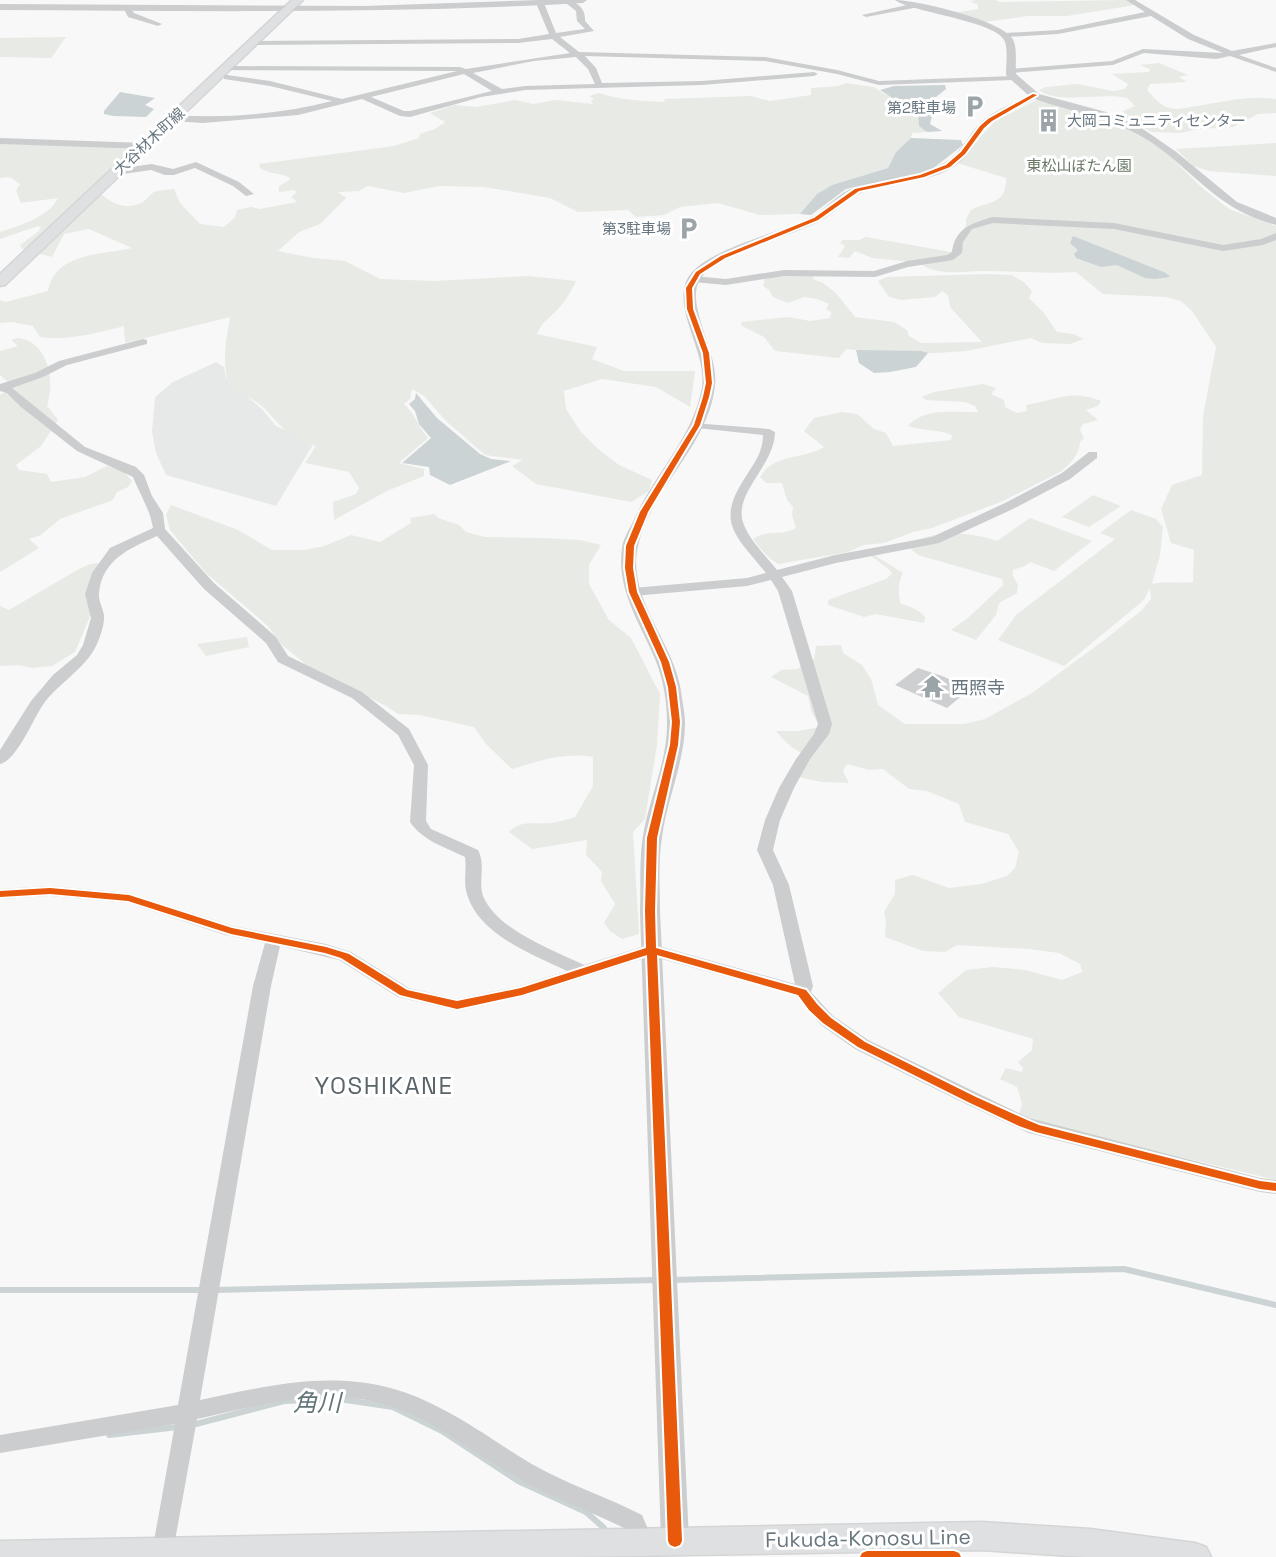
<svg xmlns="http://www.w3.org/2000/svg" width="1276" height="1557" font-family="'Space Grotesk','Noto Sans JP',sans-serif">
	<rect width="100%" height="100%" fill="#f8f8f8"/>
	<polygon fill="#e7e8e8" points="216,362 224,367 226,378 263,410 276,426 314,443 276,506 166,475 156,453 152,432 155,397 173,382"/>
	<g fill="#e8eae6">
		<polygon points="976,0 995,0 1000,2 1126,0 1135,5 1067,16 1028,16 985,22 954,13 978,9 978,5 970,1"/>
		<polygon points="66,37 51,58 0,57 0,38"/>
		<path d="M1159 63 1188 75 1179 77 1187 82 1150 84 1147 90C1153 97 1160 105 1169 108 1178 111 1187 107 1197 106 1223 102 1249 95 1276 99V113L1258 114 1233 127 1198 129 1181 133 1152 132 1129 121 1123 111 1135 106 1127 98C1101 92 1057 105 1039 90L1046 87 1077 84 1113 91 1125 89 1128 84 1112 74 1149 72 1150 69 1140 65Z"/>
		<path d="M846 83 874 87 884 94 892 96C897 104 910 107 918 114L919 125 927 132 912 133 911 138 896 152 888 168 832 185 817 194 800 214 760 215 718 203 680 207 664 215 636 217 628 210 578 212 550 198 484 187 439 186 404 193 368 186 359 191 338 192 346 198 320 224 299 232 278 251 313 258 345 261 380 279 435 281 528 276 576 281C571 292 565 302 556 311 548 319 542 322 537 334L597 347 592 359 624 371H695L690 407 656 387 602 379 564 391 566 409 581 432 597 448 619 465 652 480 649 491 631 502 536 484 512 466 523 460 485 455 445 420 424 396 412 389 410 399 404 404C415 414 418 426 428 438L399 463 424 469V476L387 491 334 520 333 502 356 494 359 488 349 472 305 463 316 446C293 441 281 427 267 411 256 399 239 394 228 383 222 361 226 339 230 317L125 343 124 326C97 333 67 341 40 337L33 326 12 322 0 323V300L6 302 48 291C55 252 103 255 132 248L89 229 64 234 52 257 22 249 20 245 39 231 41 227 38 226 0 239V232C19 226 49 217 58 198L21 203 16 190 20 184 10 177 0 178V144L105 146 129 149 96 188C107 202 125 212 143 202 147 199 150 194 154 192 159 190 168 190 174 189L180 203 200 224 224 227 235 217 237 210 251 207 260 209 297 202 291 197 296 193 295 190 279 192V186L291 179C281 172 271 175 260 168L259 164 394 146 419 138 420 134 435 129 445 122 430 113 454 105 476 107 515 100 533 104 556 100 593 104 591 101 594 99 589 96 599 93C620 100 641 101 665 102L664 99 751 96 770 101 811 95V88L838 86Z"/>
		<path d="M1039 99 1128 127 1161 147 1200 186 1229 209 1276 226V1180L1072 1131 1044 1124 1019 1114 1022 1104 1017 1087 1000 1079 1006 1068 1022 1072 1023 1068 1018 1062 1032 1050 1033 1039 959 1017 938 993 966 970 993 967 1025 970 1062 980 1082 972 1080 964 1059 953 1029 949 957 945 945 952 923 951 885 937 886 921 884 912 895 894V880L913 875 949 888 981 884 1007 876 1015 868 1019 852 1008 834 965 822 959 804 927 791 909 789 883 769 869 770 847 764 843 771 849 783 822 782 798 777 811 756C795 752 787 744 776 731H798L820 727 811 711 808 696 771 677 781 670 797 669 814 659 816 646 841 645 843 653 862 665 871 679 878 705 905 724H964L985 719 1032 693 1103 641 1142 610 1151 599 1150 588 1144 600 1064 666 998 640 1016 615 1115 539 1100 533 1131 510 1156 519 1163 527 1160 555 1152 584C1166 580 1179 584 1193 582L1194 550 1171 543 1161 509 1172 485 1202 475 1203 416 1216 347 1192 311 1181 301 1166 297 1103 294 1076 272C1044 274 1014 271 983 271 961 271 943 276 924 266L922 263 872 258 855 251 849 258 838 257 845 246 840 243 843 240H859L866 237 951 252 966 225V219L971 210C988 201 1007 205 1006 178L957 163 995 121Z"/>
		<polygon points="1276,143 1276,176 1209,171 1193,166 1176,149"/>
		<polygon points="793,274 814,276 813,279 823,283 836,293 855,317 894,322 907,330 909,336 921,343 982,342 950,307 948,295 942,291 935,297 901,300 889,297 878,281 887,277 988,274 1011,275 1024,282 1032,291 1029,298 1044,313 1057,332 1073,334 1084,339 1070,344 1042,343 1031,338 966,351 936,353 893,354 846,349 839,358 775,351 764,337 742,326 741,322 788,317 810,321 830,318 831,312 826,309 829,304 817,299 804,297 788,303 773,297 769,290 763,286 765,279"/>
		<path d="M18 338C49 342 55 382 47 406L58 420 41 446 16 465 19 470 47 474 51 482 85 477 107 466 123 471 132 481 128 487 117 492 113 500 60 519 41 535 29 539 39 548 0 572V395L11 388 8 382 0 375V351L18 346 11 340Z"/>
		<path d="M983 384 996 388 991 394 1004 400 1005 407 1017 413 1027 411 1026 405C1058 400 1069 389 1101 401L1098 406 1086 410 1098 420 1083 424 1080 430 1084 438 1080 442C1079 455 1070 465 1060 472L1003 501 932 528 913 532 884 543 864 545 848 552 778 564C767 557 761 550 753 539 766 529 781 537 796 528L792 515 793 507 787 500 782 483H766L760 477C774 453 803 460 824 447L804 431 814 418 842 412 857 414 874 429 886 433 893 446 951 440 952 435C937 429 923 431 908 426 924 407 956 413 978 412L975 406 965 402 926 400 921 397 934 392Z"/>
		<polygon points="1093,495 1121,506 1089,527 1062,517"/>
		<path d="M171 505 238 530 272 550H305L324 546 351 535 380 542 411 523 410 518 435 514 438 518 459 525 466 532 485 537 544 538 580 540 601 545 589 565V584L609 620 631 638 660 694 657 745 645 819 633 832 639 934 622 939 610 931 604 923 615 904 601 881 602 872 586 855 587 840 532 849 509 832C521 819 536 825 551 823 559 822 567 819 575 817L593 786V757C564 752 539 761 512 769L486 744 474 727 420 715 398 714 386 706 309 667 281 644 268 626 206 573 170 530 166 515Z"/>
		<path d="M1030 518 1092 541 1054 571 1030 562 1025 566 1013 570V576L1018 585 1017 593 999 603 996 615 976 640 951 630 969 617 1003 585 1002 579 918 555 911 549 914 541C941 530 970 532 997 541Z"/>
		<path d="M874 555 903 573C898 582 898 594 901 604 911 607 918 609 925 617L924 623 876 614 864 617 828 605V600L886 579 892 574 890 570 871 556Z"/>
		<polygon points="99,563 86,593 92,612 75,652 52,666 31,668 19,665 0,666 0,606 9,610 79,569 90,564"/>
		<polygon points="247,637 249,647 206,656 197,644"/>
	</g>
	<g fill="#cbd3d5">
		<polygon points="945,85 946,89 931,101 934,108 930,124 942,131 927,132 919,126 918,114 880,90 894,86"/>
		<polygon points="120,92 155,98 145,105 154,109 146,117 113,116 104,114 104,111"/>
		<polygon points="911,138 961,140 963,145 931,170 846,189 811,215 800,214 817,194 832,185 888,168 896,152"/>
		<polygon points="1073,236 1166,273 1170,277 1155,279 1145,278 1117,265 1101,267 1076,258 1074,254 1078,250 1070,243"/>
		<polygon points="856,350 921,351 928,353 916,367 890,372 874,373 859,363"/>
		<polygon points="416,393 437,418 480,454 491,459 511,461 450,485 430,475 429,467 402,463 431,438 419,424 415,411 409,404 415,399"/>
	</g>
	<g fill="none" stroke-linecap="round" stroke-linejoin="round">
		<g stroke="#cbd3d5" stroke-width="6">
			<polyline points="671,1280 1124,1269 1276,1305"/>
			<polyline points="0,1290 204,1290"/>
			<polyline points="215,1290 657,1280"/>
			<polyline points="192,1425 284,1401 339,1399 393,1407 442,1431 518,1481 586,1512 604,1528"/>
			<polyline points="109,1435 178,1427"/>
		</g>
	</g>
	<polygon fill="#cecfd0" points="918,668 942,676 967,687 965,688 969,690 947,708 895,685"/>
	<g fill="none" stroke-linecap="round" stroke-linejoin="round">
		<defs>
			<g id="secondary">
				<polygon points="292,0 303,0 5,285 0,286 0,274"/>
				<polygon points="981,1522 1090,1529 1195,1543 1206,1547 1211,1557 1085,1557 981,1550 571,1557 0,1557 0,1541"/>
			</g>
		</defs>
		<use href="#secondary" stroke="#d4d5d6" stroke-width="3"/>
		<g fill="#cbcdce" fill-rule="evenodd">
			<path d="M562 0C575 0 586 7 585 21L594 31 560 37 579 52 765 57 837 70 879 81 1013 76 1017 78 1013 80 879 85 837 74 765 61 585 56 596 68 602 83 702 81 814 72 818 74 814 76 702 85 525 90 481 97 410 117 400 116 362 99 298 115 203 123 173 121 169 118 173 115C226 119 281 114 332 101L270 86 224 79V75H227L270 81 342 99 457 71 223 70 222 68 226 66 460 67 466 69 570 53 552 39 518 43 253 45 249 43 253 41 518 39 549 34 536 3 540 1 544 3 556 33 585 29 577 21 576 11ZM576 57 588 69 595 84 525 86 502 89 473 73 534 61ZM464 74 492 91 410 111H404L371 97Z"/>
			<polygon points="1126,0 1135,0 1194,35 1232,51 1276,43 1276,47 1239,55 1276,68 1276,72 1230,56 1216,59 1144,53 1113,65 1010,73 1006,71 1010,69 1112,61 1143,49 1223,53 1188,39 1151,16 1058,34 1005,37 1001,35 1005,33 1058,30 1145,12"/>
			<polygon points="916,3 919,7 866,17 862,15"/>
			<polygon points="122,5 128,5 134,13 162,24 158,26 128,17"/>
			<polygon points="0,138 146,143 150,146 146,149 0,144"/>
			<polygon points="196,162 239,182 254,194 246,196 233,186 195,168 174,175 165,175 151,170 116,175 111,172 116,169 152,164 173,169"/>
			<path d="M993 217 1114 223 1223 245 1261 239 1276 233V240L1263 245 1223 251 1114 229 993 223 972 229 963 242 962 253 953 260 908 267 875 277 784 276 726 285 693 282 688 279 693 276 726 279 784 270 874 271 907 261 947 255 952 252C955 228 972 223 993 217Z"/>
			<path d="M143 339 147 340V344L67 365 43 377 12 388 85 447 136 467 144 475 152 496 163 513 165 529 214 583 276 637 288 656 362 692 409 729 428 765 426 821 431 829 478 850C486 865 478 881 483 896 497 930 553 950 584 965L651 944 795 984 773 885 757 850 765 820 779 788 796 759 814 734 818 724 778 591 771 580 747 586 633 596 626 592 633 588 747 578 766 573C733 532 715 522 748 473 756 461 763 450 763 435L697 428 693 427V423L769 429 775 432C775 466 731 494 744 525 751 542 766 556 777 570L835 555 932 537 1005 503 1062 473 1089 452H1097V458L1070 479 1013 509 939 543 836 563 782 577 792 591 832 724 829 734 810 759 794 788 780 820 773 850 789 885 813 986 811 992 833 1016 868 1040 1029 1118 1260 1178 1276 1180V1194L1260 1192 1029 1133 966 1104 855 1049 821 1025 796 996 651 956 522 997 457 1011 398 997 339 960 280 946 271 986 200 1400C286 1382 358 1364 440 1408 472 1424 500 1445 530 1463 566 1484 605 1496 642 1515L653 1541 650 1548 642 1551 634 1548 626 1529C590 1511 553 1498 518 1478 463 1448 416 1403 351 1398 298 1393 247 1408 197 1419L172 1557H154L152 1552 175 1424 0 1453V1435L178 1405 253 986 265 943 225 935 128 903 50 896 0 899V889L50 886 129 893 233 926 326 944 351 952 409 988 457 999 520 986 567 971C532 954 479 935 467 894 463 882 467 869 465 857 445 847 423 841 410 822L414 765 398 735 352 698 278 662 266 643 204 589 157 536C131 548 102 559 99 593 98 600 103 608 104 615 105 623 100 638 96 646 85 669 57 684 42 706 33 720 16 761 0 764V750L31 701 53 675 77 655 83 645 91 618 85 594 92 573 110 548 153 528C150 509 140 495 133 477L77 451 21 407 7 393 0 391V384L35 373 59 361Z"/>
		</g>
		<g fill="#cbcdce" fill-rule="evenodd">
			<path d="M539 0H587L583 3C389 14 195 11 0 10V4L364 6Z"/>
			<path d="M895 0C917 0 1000 20 1012 38 1018 46 1015 64 1016 74L1039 94 1106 112 1140 127 1175 151 1237 202 1276 218V225C1218 210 1197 174 1151 142 1114 118 1075 113 1035 99 1019 108 998 116 985 130 974 143 967 160 950 169 924 183 892 183 864 192 848 197 835 213 820 221 791 237 719 253 701 278 683 303 719 351 715 385 709 446 651 487 638 546 626 598 674 642 681 691 682 701 685 712 685 723 685 761 667 799 662 837 658 861 660 887 660 911L689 1541 685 1550 675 1553 665 1550 661 1541 640 911C641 887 639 860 643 836 649 798 668 760 667 722 667 701 663 678 655 659 640 623 616 589 622 548 623 540 628 531 632 524 652 476 693 439 702 387 708 350 664 299 694 270 721 245 777 234 811 217 826 209 838 193 855 187 883 176 915 178 942 164 959 156 966 139 978 125 990 112 1012 104 1028 95L1006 75C1006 65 1008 52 1005 42 999 21 913 13 895 0Z"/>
		</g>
		<use href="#secondary" fill="#dfe0e1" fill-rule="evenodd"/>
		<defs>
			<g id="cycleway">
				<polygon points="1033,94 1037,95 992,121 984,128 965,154 950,167 924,177 859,191 818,220 725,258 700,274 692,288 693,309 709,353 712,383 709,397 700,425 648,512 634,546 633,568 637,592 669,662 676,687 680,722 678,745 657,838 655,911 656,948 806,990 817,1004 831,1018 865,1042 976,1097 1027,1120 1039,1125 1260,1181 1276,1183 1276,1191 1260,1189 1036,1132 1019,1126 968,1102 858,1047 823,1023 809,1010 798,995 657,955 682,1541 680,1545 675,1547 670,1545 668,1541 647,955 522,995 457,1009 400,995 341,958 325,953 231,934 128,901 50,894 0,897 0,891 50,888 129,895 232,928 326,947 349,954 407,990 457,1001 521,988 646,948 645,911 647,838 670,745 672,722 668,687 661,662 629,592 625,568 626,546 640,512 694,425 703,397 706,383 703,353 687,309 686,288 696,272 721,256 814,218 855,189 920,175 946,165 961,152 980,126 988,119"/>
				<polygon points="867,1551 954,1551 959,1553 961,1557 860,1557 862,1553"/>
			</g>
		</defs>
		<use href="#cycleway" stroke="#fff" stroke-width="4"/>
		<use href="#cycleway" fill="#e8590c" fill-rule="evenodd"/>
	</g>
	<defs>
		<symbol id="parking-bare" viewBox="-9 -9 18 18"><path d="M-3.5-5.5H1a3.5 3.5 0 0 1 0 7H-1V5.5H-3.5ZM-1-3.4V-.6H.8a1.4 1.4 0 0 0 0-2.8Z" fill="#9aa4a9" stroke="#fff" stroke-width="2.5" paint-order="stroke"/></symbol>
		<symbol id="building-bare" viewBox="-9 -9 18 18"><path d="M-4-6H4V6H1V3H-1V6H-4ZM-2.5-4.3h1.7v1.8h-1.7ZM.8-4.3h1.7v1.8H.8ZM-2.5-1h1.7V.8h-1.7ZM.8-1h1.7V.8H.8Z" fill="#9aa4a9" stroke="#fff" stroke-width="2.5" paint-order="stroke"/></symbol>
		<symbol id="temple-bare" viewBox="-9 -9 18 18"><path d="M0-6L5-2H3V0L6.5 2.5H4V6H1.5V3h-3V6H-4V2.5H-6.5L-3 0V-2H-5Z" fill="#9aa4a9" stroke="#fff" stroke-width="2.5" paint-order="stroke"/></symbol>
	</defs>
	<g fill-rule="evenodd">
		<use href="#parking-bare" x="958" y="90" width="33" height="33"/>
		<use href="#building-bare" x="1032" y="104" width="33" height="33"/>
		<use href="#parking-bare" x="672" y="212" width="33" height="33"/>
		<use href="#temple-bare" x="916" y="670" width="33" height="33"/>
	</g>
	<g text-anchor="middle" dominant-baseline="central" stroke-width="6" stroke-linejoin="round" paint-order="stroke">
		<g font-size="15" fill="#67767f" stroke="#fff" text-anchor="end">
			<text x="956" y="107">第2駐車場</text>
			<text x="1067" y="120" text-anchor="start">大岡コミュニティセンター</text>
			<text x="671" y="228">第3駐車場</text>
		</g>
		<g font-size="15" fill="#67767f" stroke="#fff">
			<text transform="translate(149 141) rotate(-43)">大谷材木町線</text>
		</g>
		<g font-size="15" fill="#6a7866" stroke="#fff">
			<text x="1079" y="165">東松山ぼたん園</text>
		</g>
		<g font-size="18" fill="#67767f" stroke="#fff" text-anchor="start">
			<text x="951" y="687">西照寺</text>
		</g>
		<g font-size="21" fill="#67767f" stroke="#fff">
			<text transform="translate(868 1538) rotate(-1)">Fukuda-Konosu Line</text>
		</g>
		<g font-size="24" letter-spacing="1.5" fill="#59646b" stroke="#fff">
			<text x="384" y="1085">YOSHIKANE</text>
		</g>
		<g font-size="24" font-style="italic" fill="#627478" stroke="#fff">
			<text x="317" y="1402">角川</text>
		</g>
	</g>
</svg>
